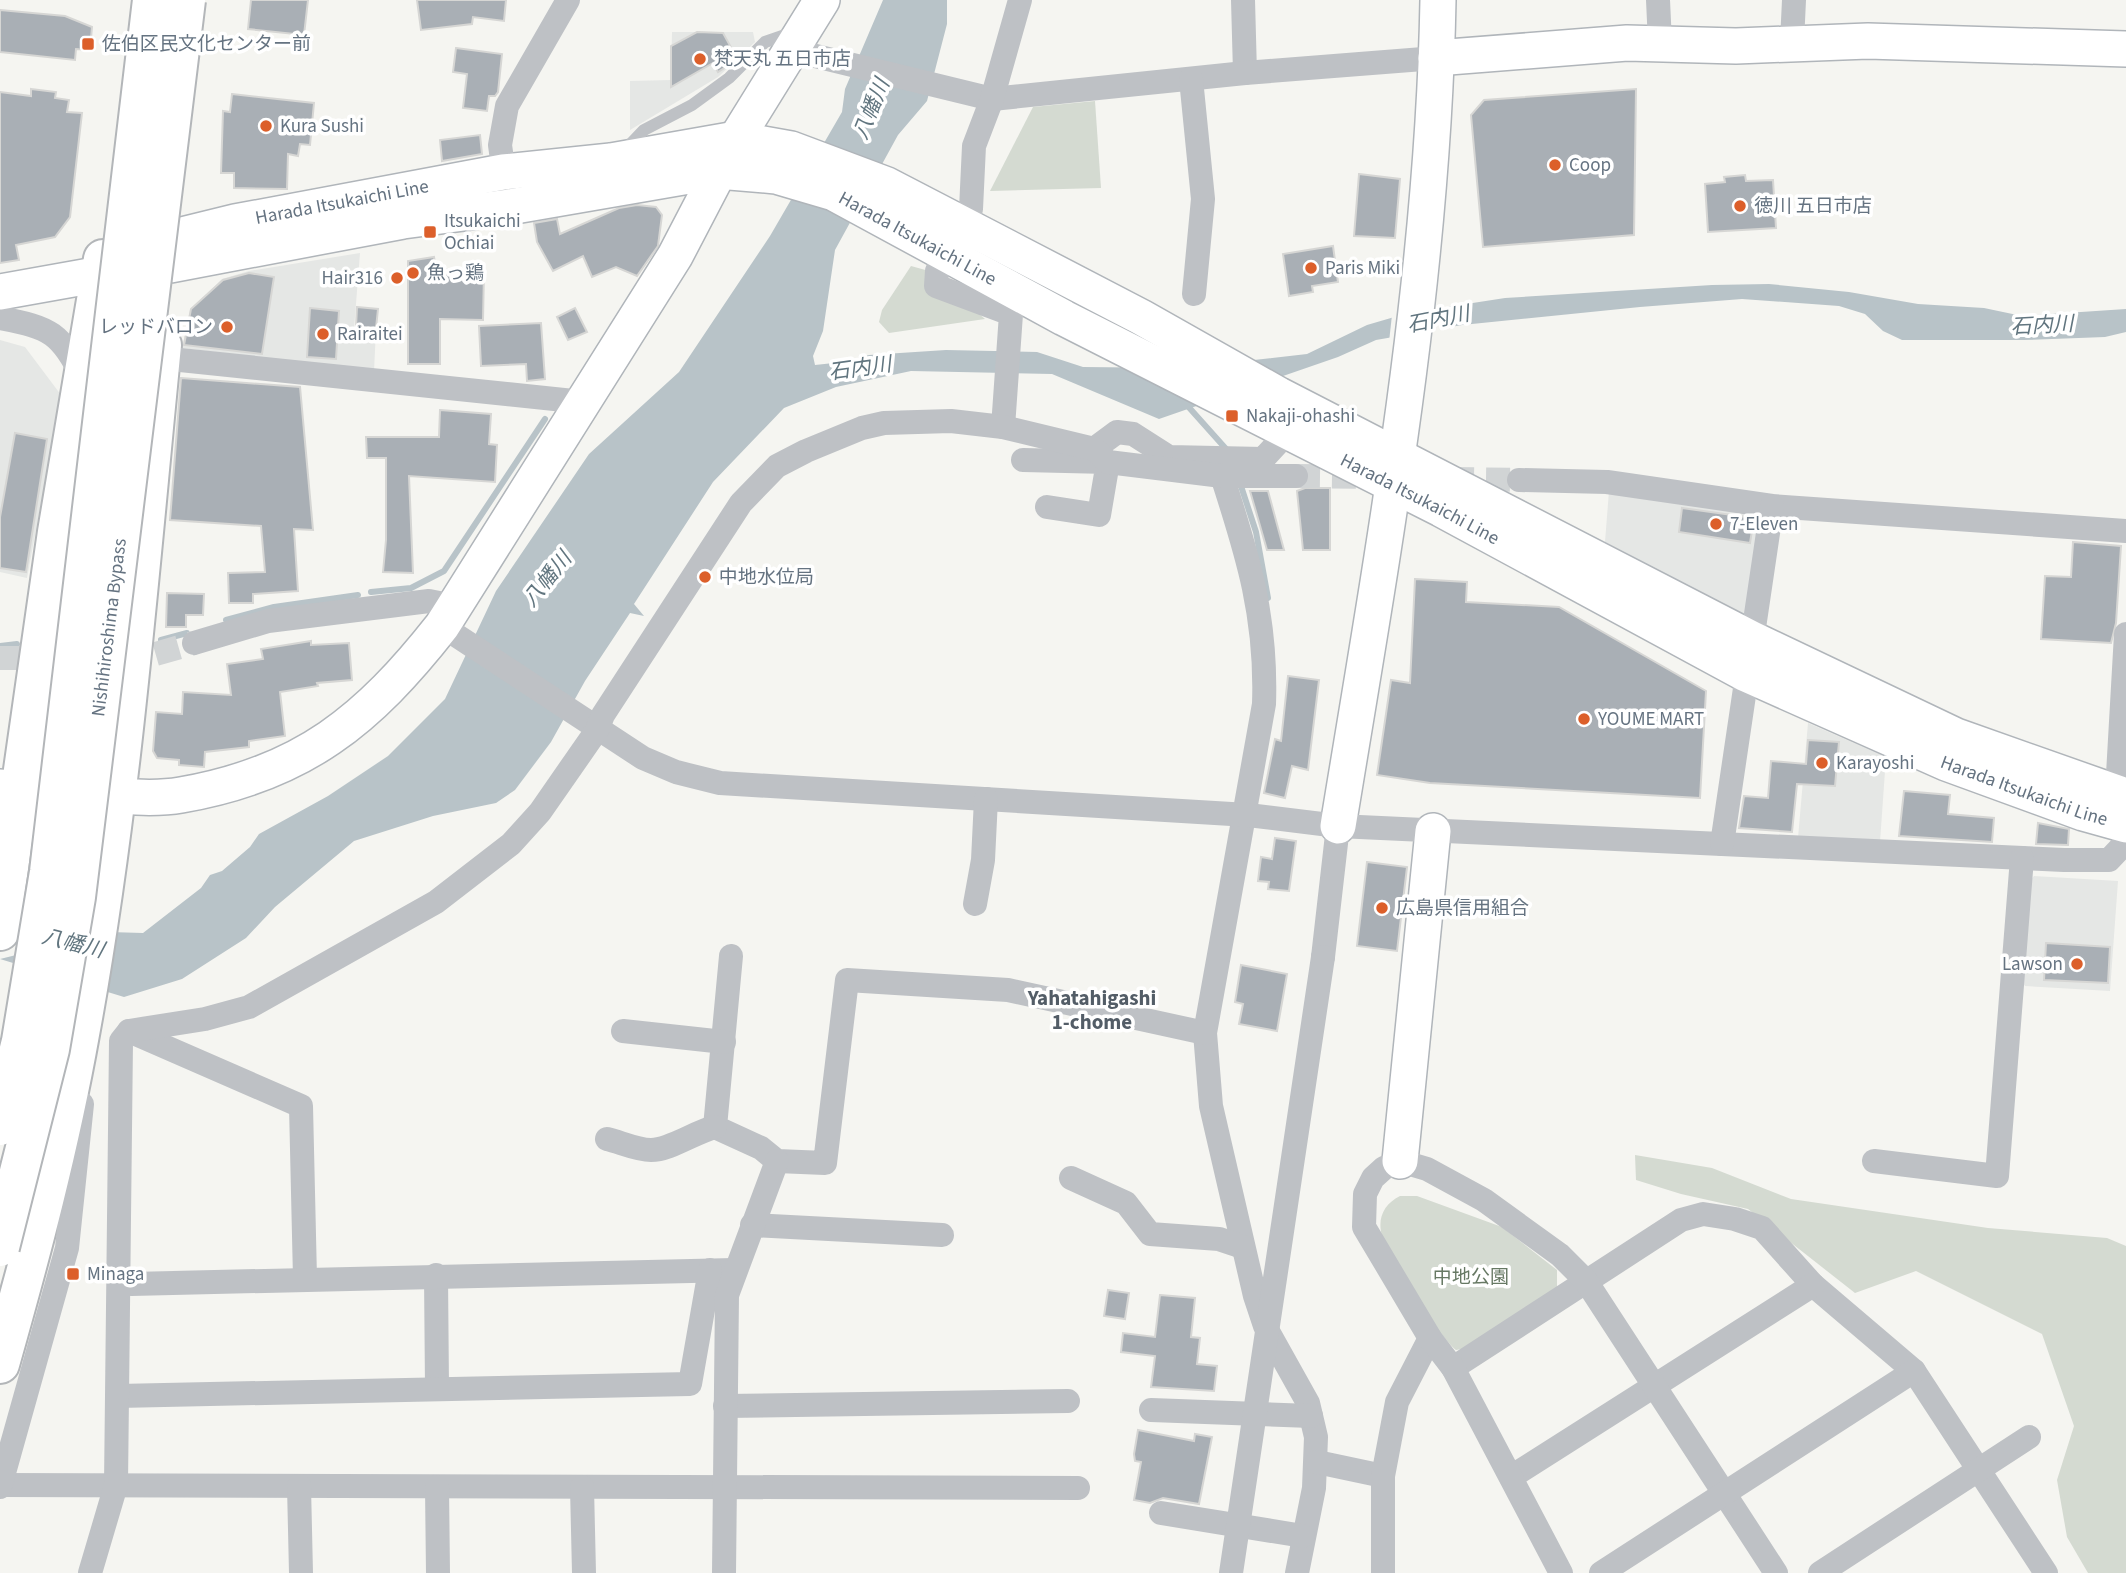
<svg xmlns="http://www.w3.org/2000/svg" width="2126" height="1573" font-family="'Source Sans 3','Noto Sans JP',sans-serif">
	<rect width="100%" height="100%" fill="#f5f5f1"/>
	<g fill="#e5e7e5">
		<polygon points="672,32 753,32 755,42 718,77 630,130 630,81 671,80"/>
		<polygon points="360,253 354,329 376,330 374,371 182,348 190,310 222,279 249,271"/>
		<polygon points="0,340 25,347 61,395 27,578 0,572"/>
		<polygon points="1609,491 1758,514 1763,522 1749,612 1741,614 1605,542"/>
		<polygon points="1808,723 1886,757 1880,842 1798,838"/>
		<polygon points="2034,876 2118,881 2110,991 2025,986 2019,978 2024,888"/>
	</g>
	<g fill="#d4dad1">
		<polygon points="1095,101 1101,188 990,191 1033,107"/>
		<polygon points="911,266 929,271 985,319 889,333 879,322 882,310"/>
		<polygon points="1635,1155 1712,1168 1791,1199 1988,1228 2107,1238 2126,1246 2126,1573 2088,1573 2067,1537 2057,1480 2074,1426 2042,1334 1916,1271 1855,1293 1748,1209 1681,1194 1636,1180"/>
		<path d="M1400 1196H1417L1502 1227 1557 1270V1289L1467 1348 1456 1350C1441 1339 1387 1255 1382 1236 1377 1218 1384 1204 1400 1196Z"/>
	</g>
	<polygon fill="#b8c3c8" points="883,0 947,0 947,24 927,101 898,135 835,250 823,331 813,356 815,365 843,362 869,355 946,350 1037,352 1083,367 1182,368 1307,354 1367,325 1408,313 1505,298 1712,285 1769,284 1849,292 1918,304 1984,308 2022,316 2126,309 2126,332 2105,337 2024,340 1902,340 1883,331 1865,314 1839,306 1742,299 1640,307 1462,325 1376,340 1338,357 1159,419 1052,374 911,371 836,387 784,408 713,482 634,604 644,616 630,613 585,681 551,742 515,790 496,803 433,816 354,841 275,907 246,938 182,979 124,997 0,959 109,932 143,933 201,888 210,875 222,871 250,847 259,834 328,796 388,756 445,699 496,591 589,454 679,372 770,236 842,112 845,89"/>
	<polygon fill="#f5f5f1" points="1444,304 1441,332 1389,342 1392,315"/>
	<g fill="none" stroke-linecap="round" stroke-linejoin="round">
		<g stroke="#b8c3c8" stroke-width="6">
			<polyline points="1185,403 1227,450"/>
			<polyline points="1240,483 1256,532 1268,598"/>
			<polyline points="371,592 411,588 444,571 545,419"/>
			<polyline points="226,620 274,607 358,595"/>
			<polyline points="161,640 187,633"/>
			<polyline points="0,646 17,644"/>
		</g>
	</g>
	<g fill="#a9afb5" stroke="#d6d6d4" stroke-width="2">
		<polygon points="251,0 308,0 304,35 248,29"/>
		<polygon points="417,0 506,0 504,21 473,17 472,24 421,30"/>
		<polygon points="0,10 65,16 92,27 90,50 76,49 75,60 0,52"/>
		<polygon points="697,32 723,33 733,51 727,54 732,63 718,72 713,63 671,87 671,46"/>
		<polygon points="456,48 502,54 498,92 495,96 489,96 487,111 463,108 467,74 453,72"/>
		<polygon points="31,89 56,92 55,98 69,100 67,112 82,113 70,217 55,237 16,245 19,260 0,263 0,92 31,96"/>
		<polygon points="1636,89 1634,235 1483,247 1471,115 1484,100"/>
		<polygon points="232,94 314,103 310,145 300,144 298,156 288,154 287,189 234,188 234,173 221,173 223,111 230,112"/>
		<polygon points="480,135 482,154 442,161 440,140"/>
		<polygon points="1359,174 1400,179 1395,238 1354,236"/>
		<polygon points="1745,175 1746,181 1773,180 1776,228 1708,232 1705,184 1725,182 1724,177"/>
		<polygon points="637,205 656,207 662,215 658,246 637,276 616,267 592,277 583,256 553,271 537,242 534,223 557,219 560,234 619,208"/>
		<polygon points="1333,246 1338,282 1312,286 1313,292 1289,296 1283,254"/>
		<polygon points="434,257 436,269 484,271 483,320 440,319 440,364 408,364 408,261"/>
		<polygon points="249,273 274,277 262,354 184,345 191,309 223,280"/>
		<polygon points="357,307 378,309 376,328 356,327"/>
		<polygon points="310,308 339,311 336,359 307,357"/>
		<polygon points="575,308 587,332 568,340 557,317"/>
		<polygon points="541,323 545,379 527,381 526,364 481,366 479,326"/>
		<polygon points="181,378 300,387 313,530 294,529 298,591 253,594 253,603 229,603 228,573 265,572 261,526 170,520"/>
		<polygon points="440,410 491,414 489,444 497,445 495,482 409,476 413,573 383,572 386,540 386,458 367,458 366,437 439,437"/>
		<polygon points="15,433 47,439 26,572 0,568 0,517"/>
		<polygon points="1305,488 1330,488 1330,550 1303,550 1297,491"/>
		<polygon points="1250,491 1268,491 1284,550 1267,550"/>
		<polygon points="1682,508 1754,518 1750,543 1679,532"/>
		<polygon points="2073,542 2121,546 2116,623 2111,643 2041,639 2045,576 2071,577"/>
		<polygon points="1415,579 1467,582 1466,602 1559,607 1706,691 1700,798 1430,783 1377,775 1391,680 1410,683"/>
		<polygon points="167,593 204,594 203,615 186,615 186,627 166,627"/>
		<polygon points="311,641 311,645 349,643 352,680 317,683 318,686 280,692 285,736 249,741 249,747 205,752 204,767 179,765 179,760 157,758 153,751 156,712 182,714 183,692 231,695 227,664 263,659 261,649"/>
		<polygon points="1288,676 1319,680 1308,770 1292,766 1285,798 1264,793 1275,739 1281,741"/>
		<polygon points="1808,740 1839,742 1835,786 1797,784 1792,832 1739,828 1744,796 1768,798 1771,761 1806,764"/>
		<polygon points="1904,791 1950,795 1948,814 1994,818 1992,842 1899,836"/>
		<polygon points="2038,823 2069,829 2068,845 2036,844"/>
		<polygon points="1275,838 1296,841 1289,891 1268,889 1269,882 1258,881 1261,857 1272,859"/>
		<polygon points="1367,862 1407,867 1397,951 1357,946"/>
		<polygon points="2046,943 2110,947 2108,983 2044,980"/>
		<polygon points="1241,965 1287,974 1277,1031 1239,1024 1243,1004 1235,1002"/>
		<polygon points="1108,1290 1129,1293 1125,1319 1104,1316"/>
		<polygon points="1160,1295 1195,1298 1191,1337 1200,1338 1197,1364 1217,1366 1214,1391 1151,1387 1155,1356 1121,1352 1123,1333 1155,1337"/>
		<polygon points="1138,1430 1194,1441 1195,1434 1212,1437 1199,1504 1163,1498 1150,1503 1134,1500 1141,1462 1135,1461 1134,1454"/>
	</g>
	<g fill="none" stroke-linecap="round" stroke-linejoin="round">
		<g stroke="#d1d4d5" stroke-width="24" stroke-dasharray="24 12" stroke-linecap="butt">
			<polyline points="1296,476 1372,477"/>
			<polyline points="1450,479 1519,480"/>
			<polyline points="120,657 145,657 194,643"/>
			<polyline points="0,658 52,658"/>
		</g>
		<defs>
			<g id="secondary">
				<polyline points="1436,58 1627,43 1736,46 1868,41 2126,49"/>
				<path id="s1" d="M135 256 174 237 235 222 503 172 611 161 736 139 791 149 887 185 1141 317 1279 395 1752 639 1956 736 2126 796"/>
				<path id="s2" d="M0 292 101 274 170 265 403 221 509 207 718 171 776 176 834 193 1064 318 1441 509 1746 674 1946 763 2083 813 2126 825"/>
				<path d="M0 787C30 793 60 793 90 794 119 796 153 800 181 795 303 774 368 720 442 626L675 256 736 139 822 0"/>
				<path d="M1338 826C1383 552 1433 278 1438 0"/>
				<polyline points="1400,1161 1433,831"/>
			</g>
			<g id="highway">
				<polyline points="0,931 57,532 103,259"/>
				<path d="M0 1364C31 1255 60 1146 80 1034 122 806 139 575 162 345"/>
			</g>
		</defs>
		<use href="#secondary" stroke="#b0b5ba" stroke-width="38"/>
		<use href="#highway" stroke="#b3b6b9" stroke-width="42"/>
		<polyline stroke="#bec1c5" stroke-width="12" points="625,150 644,130 692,105 729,78 765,42 794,32"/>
		<g stroke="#bec1c5" stroke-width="24">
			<polyline points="1243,0 1245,73"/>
			<polyline points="1658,0 1660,43"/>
			<polyline points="1792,42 1794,0"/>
			<polyline points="791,50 992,99 1245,73 1436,58"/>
			<polyline points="1191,79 1203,199 1194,294"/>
			<polyline points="506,188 500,145 507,106 568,0"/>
			<polyline points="971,209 974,146 992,99 1020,0"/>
			<polyline points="937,271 936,286 1011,314 1003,427"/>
			<path d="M0 318C52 328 59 332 84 379"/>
			<polyline points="161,358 583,402"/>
			<polyline points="1094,449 1117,432 1133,434 1169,457 1263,459 1287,433"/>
			<polyline points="1023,460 1108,462 1099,515 1047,507"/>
			<path d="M1222 476C1248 556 1267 618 1264 704L1205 1033 1211 1106 1255 1296 1265 1326 1308 1403 1316 1437 1314 1488 1297 1573"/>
			<polyline points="1519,480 1607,482 1772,506 2126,531"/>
			<polyline points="442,626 643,758 676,772 720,783 1248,815 1338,826 2064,860 2109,860 2126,842"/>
			<polyline points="194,643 268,621 429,601 454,606"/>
			<polyline points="2117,792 2126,634"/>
			<polyline points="1722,844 1772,506"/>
			<polyline points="975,904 983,860 986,799"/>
			<polyline points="731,956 715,1127 761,1148 777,1161 825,1163 847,980 1008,990 1205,1033"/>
			<polyline points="1323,957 1338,826"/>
			<polyline points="129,1031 301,1106 305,1278"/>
			<polyline points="623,1031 724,1042"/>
			<path d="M607 1139C620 1142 637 1150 651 1150 670 1150 695 1132 715 1127"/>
			<polyline points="1874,1161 1997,1176 2022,858"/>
			<polyline points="1071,1178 1126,1203 1150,1234 1219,1239 1243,1247"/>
			<polyline points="752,1225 942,1235"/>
			<polyline points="436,1275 437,1388"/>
			<polyline points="131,1284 734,1270"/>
			<polyline points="1453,1368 1681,1220 1703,1214 1735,1219 1762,1228 1813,1285 1914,1371 2046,1573"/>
			<polyline points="118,1396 690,1384 710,1270"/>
			<polyline points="725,1406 1068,1401"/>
			<polyline points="1151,1410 1311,1416"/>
			<polyline points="1317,1462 1383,1476"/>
			<polyline points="1511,1477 1813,1285"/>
			<polyline points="1,1485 1078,1488"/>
			<polyline points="299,1486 301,1573"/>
			<polyline points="0,1487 67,1248 82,1104"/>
			<polyline points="437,1487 438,1573"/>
			<polyline points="582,1487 584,1573"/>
			<polyline points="1161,1513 1303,1536"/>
			<polyline points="90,1573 116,1485 121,1041 129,1031 205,1019 249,1007 436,902 511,844 540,812 597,730 603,715 741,503 777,466 806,451 862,428 884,423 951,421 1003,427 1094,449 1108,462 1222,476 1296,476"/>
			<polyline points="724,1573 727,1295 777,1161"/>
			<polyline points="1383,1573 1383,1476 1397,1402 1430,1338"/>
			<polyline points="1561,1573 1453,1368 1430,1338 1364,1227 1365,1194 1373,1178 1384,1168 1400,1161 1427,1169 1484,1200 1560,1255 1586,1281 1776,1573"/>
			<polyline points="1601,1573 1914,1371"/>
			<polyline points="1820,1573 2029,1437"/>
		</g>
		<use href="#secondary" stroke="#fff" stroke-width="35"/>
		<use href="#highway" stroke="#fff" stroke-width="38"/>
		<defs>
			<g id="highway-bridge">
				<polyline points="0,1126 21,1041 49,872 152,0"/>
				<path id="s3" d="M0 1247 50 1049 76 897 186 0"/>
			</g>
		</defs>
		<use href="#highway-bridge" stroke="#b3b6b9" stroke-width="42" stroke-linecap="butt"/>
		<polyline stroke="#bec1c5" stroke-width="24" points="1231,1573 1323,957"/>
		<use href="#highway-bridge" stroke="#fff" stroke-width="38"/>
	</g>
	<g fill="#dc5f2a" stroke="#fff" stroke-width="2.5">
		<rect x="81" y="37" width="14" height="14" rx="3.5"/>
		<circle cx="700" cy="59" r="7"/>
		<circle cx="266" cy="126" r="7"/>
		<circle cx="1555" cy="165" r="7"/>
		<circle cx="1740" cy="206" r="7"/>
		<rect x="423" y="225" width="14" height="14" rx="3.5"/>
		<circle cx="1311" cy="268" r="7"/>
		<circle cx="413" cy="273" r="7"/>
		<circle cx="397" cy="278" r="7"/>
		<circle cx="227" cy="327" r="7"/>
		<circle cx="323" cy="334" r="7"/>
		<rect x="1225" y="409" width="14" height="14" rx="3.5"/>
		<circle cx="1716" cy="524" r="7"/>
		<circle cx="705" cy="577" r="7"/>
		<circle cx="1584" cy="719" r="7"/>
		<circle cx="1822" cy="763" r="7"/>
		<circle cx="1382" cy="908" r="7"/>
		<circle cx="2077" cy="964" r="7"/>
		<rect x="66" y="1267" width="14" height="14" rx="3.5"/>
	</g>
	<g text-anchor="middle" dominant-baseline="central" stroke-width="7" stroke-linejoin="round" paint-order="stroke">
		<g font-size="19" fill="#657381" stroke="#fff" text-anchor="start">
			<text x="102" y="44">佐伯区民文化センター前</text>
			<text x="714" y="59">梵天丸 五日市店</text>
			<text x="280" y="126">Kura Sushi</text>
			<text x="1569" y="165">Coop</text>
			<text x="1754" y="206">徳川 五日市店</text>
			<text x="444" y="221">Itsukaichi<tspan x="444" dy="22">Ochiai</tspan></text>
			<text x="1325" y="268">Paris Miki</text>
			<text x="427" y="273">魚っ鶏</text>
			<text x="383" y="278" text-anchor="end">Hair316</text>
			<text x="213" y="327" text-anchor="end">レッドバロン</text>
			<text x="337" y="334">Rairaitei</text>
			<text x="1246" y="416">Nakaji-ohashi</text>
			<text x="1730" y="524">7-Eleven</text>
			<text x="719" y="577">中地水位局</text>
			<text x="1598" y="719">YOUME MART</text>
			<text x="1836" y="763">Karayoshi</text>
			<text x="1396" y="908">広島県信用組合</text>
			<text x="2063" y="964" text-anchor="end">Lawson</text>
			<text x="87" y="1274">Minaga</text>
		</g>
		<g font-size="19" fill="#657381" stroke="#fff">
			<text stroke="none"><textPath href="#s1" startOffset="215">Harada Itsukaichi Line</textPath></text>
			<text stroke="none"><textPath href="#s2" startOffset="942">Harada Itsukaichi Line</textPath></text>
			<text stroke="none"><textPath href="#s2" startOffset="1508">Harada Itsukaichi Line</textPath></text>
			<text stroke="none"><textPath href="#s3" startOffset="630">Nishihiroshima Bypass</textPath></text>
			<text stroke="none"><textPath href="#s2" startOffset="2180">Harada Itsukaichi Line</textPath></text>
		</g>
		<g font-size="19" fill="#677964" stroke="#fff">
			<text x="1471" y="1277">中地公園</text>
		</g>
		<g font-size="21" font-style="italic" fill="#61757f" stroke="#fff">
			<text transform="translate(871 109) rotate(-68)">八幡川</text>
			<text transform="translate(1438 319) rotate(-11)">石内川</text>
			<text transform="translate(2042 325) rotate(-3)">石内川</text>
			<text transform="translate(860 368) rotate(-8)">石内川</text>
			<text transform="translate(547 579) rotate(-51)">八幡川</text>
			<text transform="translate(73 943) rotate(14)">八幡川</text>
		</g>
		<g font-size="21" font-weight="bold" fill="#535d67" stroke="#fff">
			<text x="1092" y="998">Yahatahigashi<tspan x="1092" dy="24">1-chome</tspan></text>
		</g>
	</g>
</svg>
